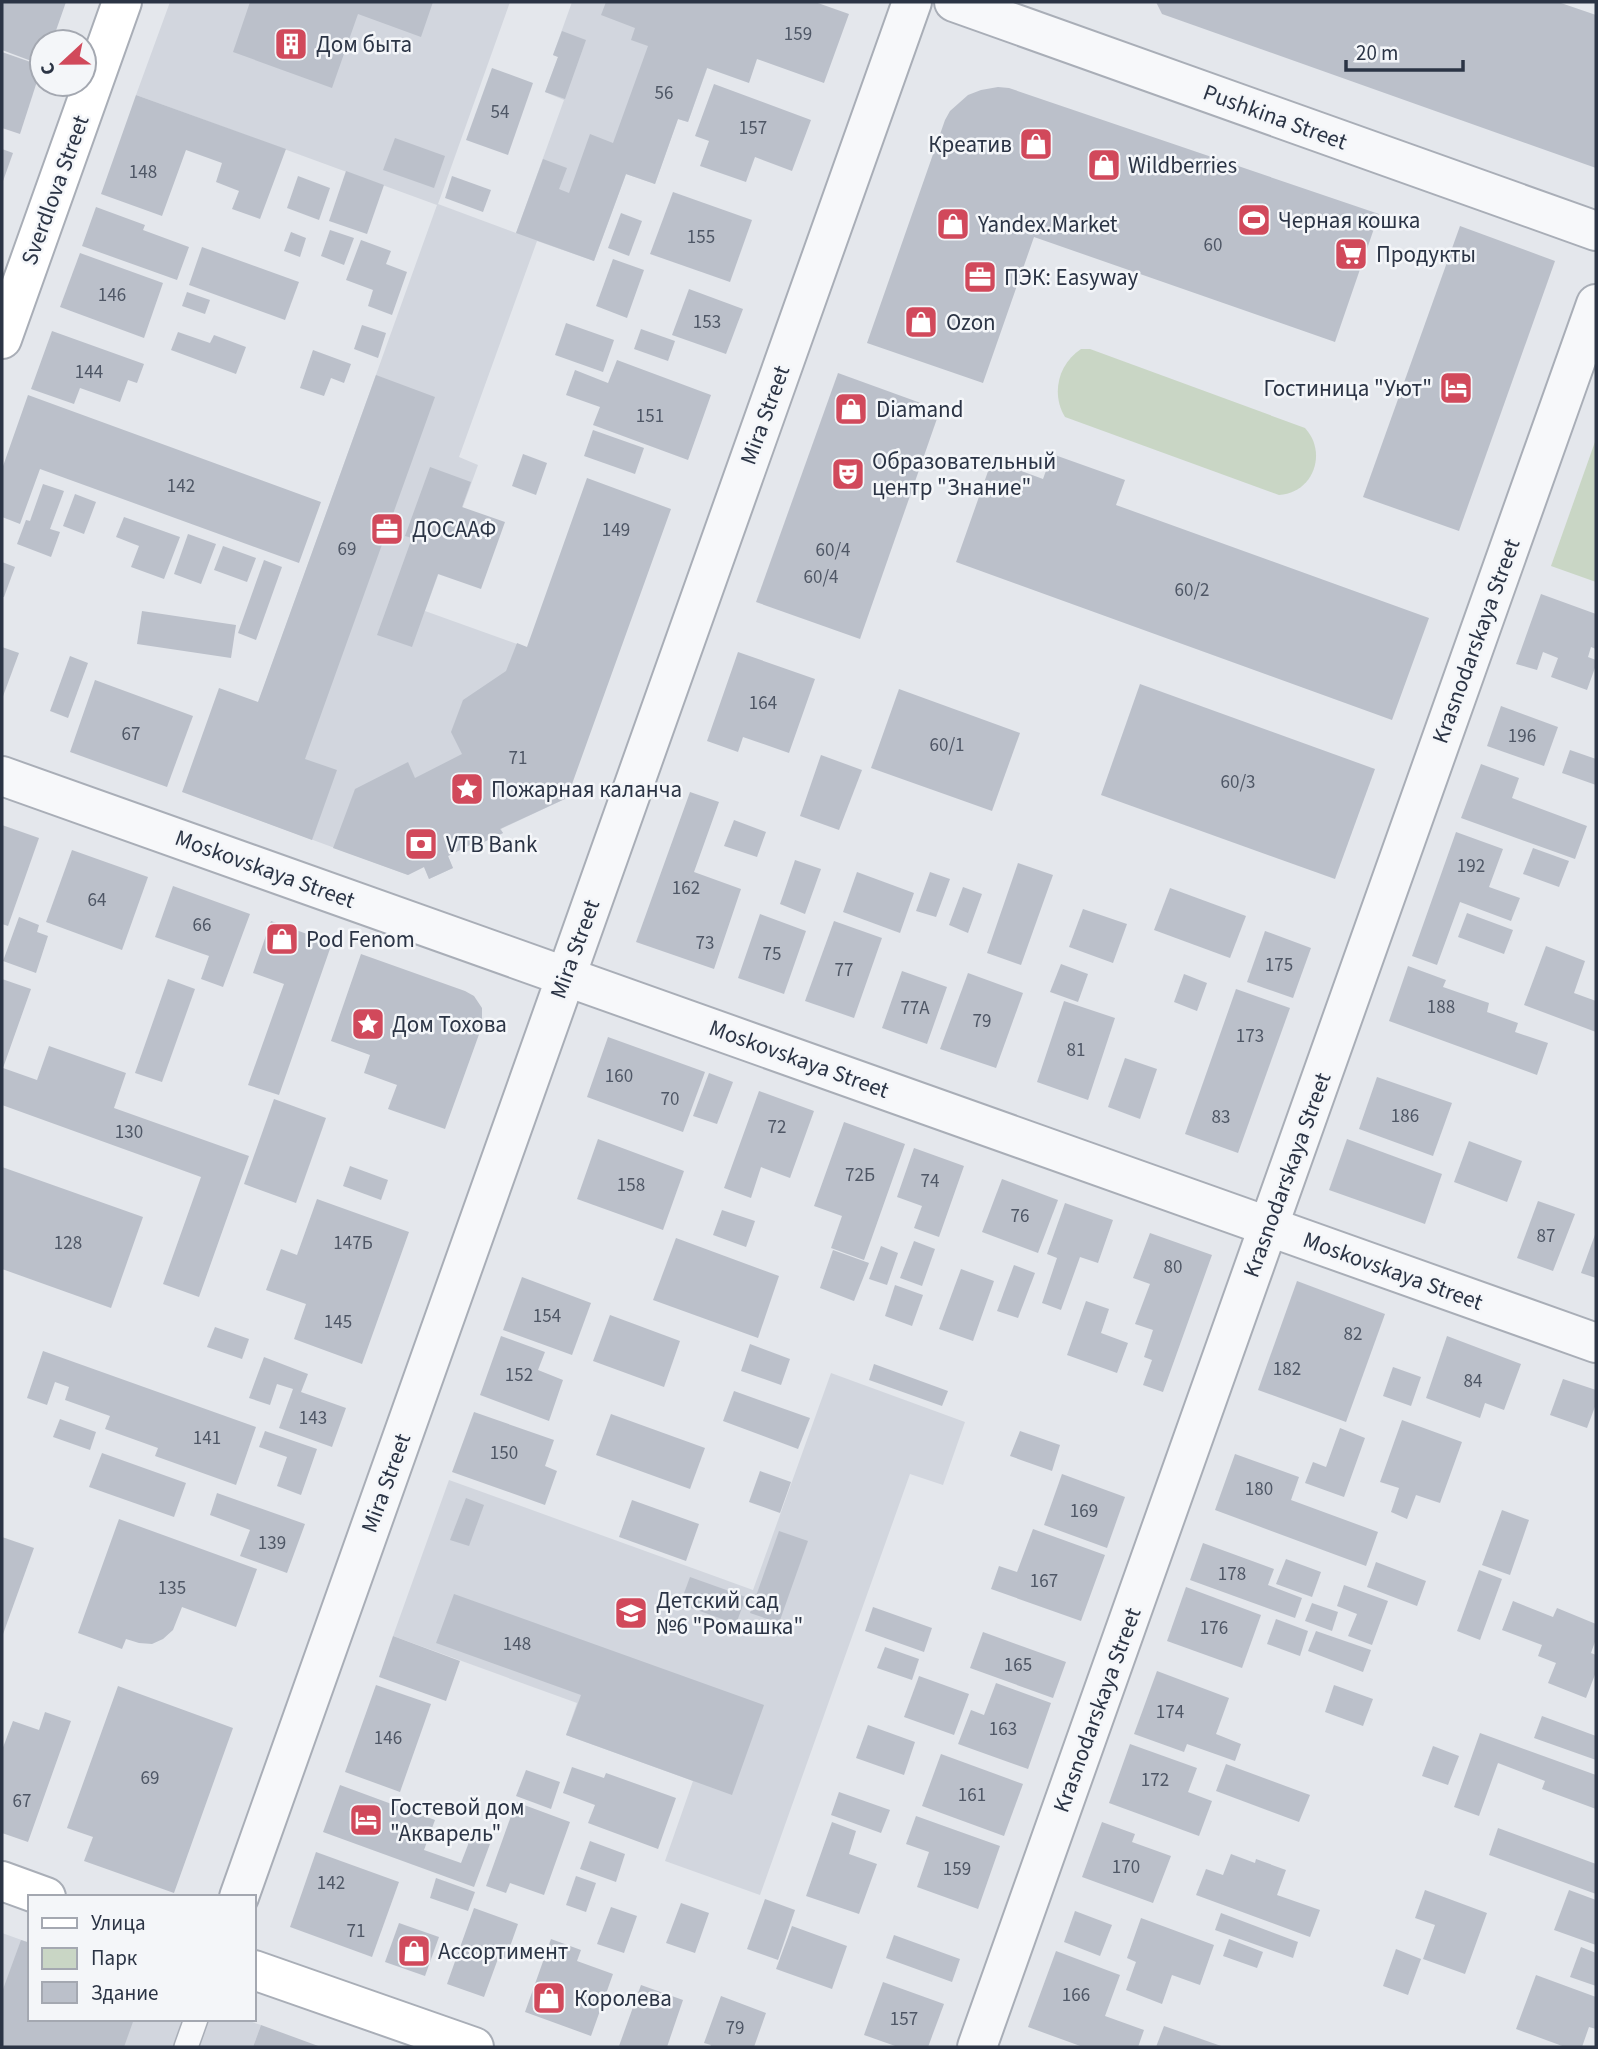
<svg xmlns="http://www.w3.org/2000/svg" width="1598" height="2049" font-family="'Source Sans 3',sans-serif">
	<rect width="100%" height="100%" fill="#e4e7ec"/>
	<g fill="#d2d6de">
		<polygon points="170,2 510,2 438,204 516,233 564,100 545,92 558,57 553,55 572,2 765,2 746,54 716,44 688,122 678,119 655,184 626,174 594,261 537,241 459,457 478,465 425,611 542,653 567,798 501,829 503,833 471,848 470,845 448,856 453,868 429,879 424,867 408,875 221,806 437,205 136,95"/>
		<polygon points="831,1373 965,1422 943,1485 910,1474 760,1895 665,1861 693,1781 566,1735 577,1703 393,1636 449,1480 753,1590"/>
		<polygon points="2,1933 30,1943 30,2019 243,2019 261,2025 253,2047 2,2047"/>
	</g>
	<g fill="#c9d6c5">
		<path d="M1081 349H1090L1305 428C1328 453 1313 493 1279 495L1065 417C1051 394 1058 364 1081 349Z"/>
		<polygon points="1596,439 1596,582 1551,566"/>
	</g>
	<g fill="#bbc0ca">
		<polygon points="2,2 66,2 52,42 42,42 42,65 2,50"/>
		<polygon points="250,2 433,2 421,37 358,14 332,88 233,52"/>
		<polygon points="606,2 815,2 849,14 824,83 757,59 749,83 707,68 688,122 678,119 655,184 626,174 594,261 516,233 543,159 567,168 559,189 569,193 590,134 613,143 648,46 631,40 635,28 601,15"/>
		<polygon points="1156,2 1558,2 1596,15 1596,168 1162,14"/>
		<polygon points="562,31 586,40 565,99 545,92 558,57 553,55"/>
		<polygon points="2,52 42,66 20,134 2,128"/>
		<polygon points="492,68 533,83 508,155 466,140"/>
		<polygon points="714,84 811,120 792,171 755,157 746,182 700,166 709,141 695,136"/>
		<polygon points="998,87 1009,88 1379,214 1335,342 1034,237 983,383 867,343 945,120 950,111 968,95 981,90"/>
		<polygon points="136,95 286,149 260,219 232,209 239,191 216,182 222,163 186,150 162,216 101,194"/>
		<polygon points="395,138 445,156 434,188 383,170"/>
		<polygon points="2,149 13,153 2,184"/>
		<polygon points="346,171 384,185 367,234 329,221"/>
		<polygon points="298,176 330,188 319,220 287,208"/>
		<polygon points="452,176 491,190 483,212 445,198"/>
		<polygon points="673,192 752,220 730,282 650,254"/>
		<polygon points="96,207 145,225 143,230 189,247 177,280 82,246"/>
		<polygon points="621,213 642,221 629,256 608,248"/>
		<polygon points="1460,226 1555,261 1459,531 1363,497"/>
		<polygon points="330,230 354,238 344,265 321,256"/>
		<polygon points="291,232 306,238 300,257 284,251"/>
		<polygon points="361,240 391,251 386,264 407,272 392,315 368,306 373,290 346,280"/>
		<polygon points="202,247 299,282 285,320 189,285"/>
		<polygon points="80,253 163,283 144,338 60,307"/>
		<polygon points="613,259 644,270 627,318 596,306"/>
		<polygon points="689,289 743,309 726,354 672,335"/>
		<polygon points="187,292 210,300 205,314 182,306"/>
		<polygon points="566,323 614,340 603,372 555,355"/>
		<polygon points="362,325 386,333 378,358 354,349"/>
		<polygon points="641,329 675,341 668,361 634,349"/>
		<polygon points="52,331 144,364 137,383 128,380 120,402 80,388 74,404 31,389"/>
		<polygon points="178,332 210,343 214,335 246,347 236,374 171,350"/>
		<polygon points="313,350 351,364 344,383 331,378 324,396 300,388"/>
		<polygon points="617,360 711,395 688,460 593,425 600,407 566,395 575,370 608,383"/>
		<polygon points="838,373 940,410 860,639 756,602"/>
		<polygon points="376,375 435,397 305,759 337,770 312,840 182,792 219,688 258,702"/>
		<polygon points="28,395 321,502 299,563 40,469 20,524 2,517 2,469"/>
		<polygon points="593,430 644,448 635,474 584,456"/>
		<polygon points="523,454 547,463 536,495 512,486"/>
		<polygon points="1052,454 1125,480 1116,505 1429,618 1392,720 956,562 992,460 1043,479"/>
		<polygon points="430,467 471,482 462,507 505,522 481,589 438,574 412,647 377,635 412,538 405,536"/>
		<polygon points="587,478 671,509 567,798 500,829 503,833 471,848 470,845 448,856 453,868 429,879 424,867 408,875 333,848 355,789 408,762 415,778 462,754 451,732 463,700 506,671 517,643 527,647"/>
		<polygon points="43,484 64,491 50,529 60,532 51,557 17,544 26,520 30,521"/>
		<polygon points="75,494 96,502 84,534 63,526"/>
		<polygon points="124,517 180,537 164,579 131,567 139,546 116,537"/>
		<polygon points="188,534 216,544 201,584 174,574"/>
		<polygon points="223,546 256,558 247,582 214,570"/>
		<polygon points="264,560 282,567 256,640 238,633"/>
		<polygon points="2,562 15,567 4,597 2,597"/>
		<polygon points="1541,594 1596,614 1596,649 1591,647 1588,657 1596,660 1596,665 1587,690 1551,677 1558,658 1543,652 1537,670 1516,664"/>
		<polygon points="142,611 236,625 231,658 137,644"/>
		<polygon points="2,647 19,653 2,699"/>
		<polygon points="738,652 815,679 789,753 743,737 738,752 707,741"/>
		<polygon points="70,656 88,663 68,718 50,711"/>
		<polygon points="95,680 193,716 167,787 70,752"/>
		<polygon points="1140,684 1375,769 1335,879 1101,795"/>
		<polygon points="899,689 1020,733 992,811 871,768"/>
		<polygon points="1501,706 1558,727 1544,766 1487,746"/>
		<polygon points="1570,750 1596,759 1596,785 1562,773"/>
		<polygon points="821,755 862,770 839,830 800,816"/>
		<polygon points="1481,764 1519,778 1512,798 1587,826 1575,859 1461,818"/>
		<polygon points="690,792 719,802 694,872 741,889 714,969 636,942"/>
		<polygon points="734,820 766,832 757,857 724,846"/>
		<polygon points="2,825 39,838 8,926 2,924"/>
		<polygon points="1456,832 1503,849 1489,887 1520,898 1511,921 1460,902 1437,965 1412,956"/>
		<polygon points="1533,848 1569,861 1559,887 1523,874"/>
		<polygon points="72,850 148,877 122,950 46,922"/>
		<polygon points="795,860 821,869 805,914 780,904"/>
		<polygon points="1018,863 1053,875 1021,965 987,953"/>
		<polygon points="857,872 914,893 900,933 843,912"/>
		<polygon points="930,872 950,879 936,917 916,911"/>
		<polygon points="173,886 250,914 223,987 201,979 209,956 155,937"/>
		<polygon points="963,887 982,894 968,933 949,925"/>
		<polygon points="1170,888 1246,916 1230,958 1154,930"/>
		<polygon points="1083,909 1127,924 1113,963 1069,947"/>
		<polygon points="1467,913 1513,930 1504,954 1458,937"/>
		<polygon points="760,914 806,931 784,994 738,978"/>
		<polygon points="19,917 39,925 37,932 48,936 36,973 3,961"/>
		<polygon points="271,921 332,943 279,1095 248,1085 284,984 253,973"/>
		<polygon points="834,921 882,938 854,1018 805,1001"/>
		<polygon points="1265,931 1311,948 1293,998 1247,982"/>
		<polygon points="1546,946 1585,961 1574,993 1596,1001 1596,1032 1524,1005"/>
		<polygon points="361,954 465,991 474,996 482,1008 482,1026 445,1129 388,1109 397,1085 364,1073 370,1055 331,1041"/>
		<polygon points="1061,964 1088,974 1078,1002 1050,992"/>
		<polygon points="1408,966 1446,980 1443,987 1489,1003 1487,1012 1518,1023 1515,1032 1548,1043 1537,1075 1389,1021"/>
		<polygon points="902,971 947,987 927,1044 882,1028"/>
		<polygon points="968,973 1023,993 996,1068 940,1049"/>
		<polygon points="1184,974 1207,983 1197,1011 1174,1002"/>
		<polygon points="2,979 31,989 3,1068 37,1080 49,1046 126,1073 114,1108 249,1156 199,1297 163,1284 201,1177 2,1105"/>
		<polygon points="168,979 195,989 162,1082 135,1073"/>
		<polygon points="1236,989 1290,1008 1238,1153 1185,1134"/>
		<polygon points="1064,1001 1115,1018 1088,1100 1037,1082"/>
		<polygon points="608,1037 705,1072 683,1132 587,1097"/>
		<polygon points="1125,1058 1157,1069 1140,1119 1108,1107"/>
		<polygon points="709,1073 733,1082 717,1124 693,1116"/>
		<polygon points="1377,1077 1452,1103 1433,1156 1359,1129"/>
		<polygon points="759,1091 814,1111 790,1178 761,1167 751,1198 724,1188"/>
		<polygon points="274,1099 326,1118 296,1203 244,1184"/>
		<polygon points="844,1122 905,1144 864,1260 831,1248 842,1216 814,1206"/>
		<polygon points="598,1139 684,1171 663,1230 577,1199"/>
		<polygon points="1347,1139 1442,1174 1425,1224 1329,1190"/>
		<polygon points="1469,1141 1522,1161 1507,1202 1454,1182"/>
		<polygon points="914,1148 964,1166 939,1237 914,1228 922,1206 897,1197"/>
		<polygon points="350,1166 388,1180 381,1200 343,1186"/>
		<polygon points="2,1167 143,1217 111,1308 2,1269"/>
		<polygon points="1002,1179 1058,1200 1038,1253 982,1232"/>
		<polygon points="317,1199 409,1232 362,1364 294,1339 306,1304 266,1290 281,1249 297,1255"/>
		<polygon points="1538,1201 1575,1214 1553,1271 1517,1258"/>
		<polygon points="1065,1203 1113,1220 1098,1263 1080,1257 1061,1310 1042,1303 1057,1258 1047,1254"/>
		<polygon points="722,1210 755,1221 746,1247 713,1235"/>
		<polygon points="1596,1232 1596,1278 1581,1273"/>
		<polygon points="1150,1233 1212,1255 1163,1392 1143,1385 1152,1360 1144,1357 1153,1330 1135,1324 1150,1284 1133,1278"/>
		<polygon points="676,1238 779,1276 758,1338 653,1300"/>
		<polygon points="914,1241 935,1249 922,1286 900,1278"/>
		<polygon points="881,1246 898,1253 887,1285 869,1279"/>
		<polygon points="833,1250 869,1263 854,1301 820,1288"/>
		<polygon points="1014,1265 1035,1273 1018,1318 997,1311"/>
		<polygon points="961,1269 994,1281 973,1341 939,1329"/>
		<polygon points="522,1277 591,1303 572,1355 503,1330"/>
		<polygon points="1297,1281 1385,1314 1346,1422 1258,1390"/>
		<polygon points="895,1285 923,1295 912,1326 885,1316"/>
		<polygon points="1086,1301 1109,1309 1101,1333 1128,1343 1117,1373 1067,1355"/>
		<polygon points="610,1315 680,1341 664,1387 593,1361"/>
		<polygon points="215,1327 249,1339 242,1359 207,1347"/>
		<polygon points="501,1336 545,1352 538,1370 563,1380 549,1421 480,1395"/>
		<polygon points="1447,1336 1521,1364 1504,1410 1485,1403 1480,1418 1426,1398"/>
		<polygon points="750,1344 790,1359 781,1385 741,1371"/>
		<polygon points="43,1351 256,1427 236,1485 155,1456 158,1448 105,1429 110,1416 65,1400 69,1387 55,1382 47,1405 27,1398"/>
		<polygon points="264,1357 308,1374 301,1392 346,1408 332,1447 279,1428 293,1389 277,1384 270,1405 249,1398"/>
		<polygon points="874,1364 948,1391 942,1406 869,1380"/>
		<polygon points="1393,1367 1421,1377 1411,1406 1383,1396"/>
		<polygon points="1563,1379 1596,1390 1596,1404 1587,1428 1550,1415"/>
		<polygon points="734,1391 810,1418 798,1449 723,1421"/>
		<polygon points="474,1412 554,1440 545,1466 557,1471 545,1505 452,1472"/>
		<polygon points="611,1414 705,1448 690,1489 596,1455"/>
		<polygon points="60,1419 96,1432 90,1450 53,1437"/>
		<polygon points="1402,1420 1462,1442 1440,1503 1416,1495 1407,1519 1391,1512 1399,1488 1380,1482"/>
		<polygon points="1340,1428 1365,1438 1344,1497 1305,1483 1313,1462 1326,1467"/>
		<polygon points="265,1431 317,1449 301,1495 277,1486 287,1457 259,1447"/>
		<polygon points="1020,1431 1060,1445 1052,1471 1010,1456"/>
		<polygon points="102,1453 186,1483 174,1517 89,1487"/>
		<polygon points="1235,1454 1299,1477 1291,1500 1378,1532 1366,1566 1215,1510"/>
		<polygon points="760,1471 791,1482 780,1513 749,1502"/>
		<polygon points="1062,1474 1125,1497 1107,1548 1044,1525"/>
		<polygon points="217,1493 305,1524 287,1573 240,1556 250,1530 210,1515"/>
		<polygon points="466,1498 484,1505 469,1546 450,1540"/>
		<polygon points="632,1500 699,1524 686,1561 619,1537"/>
		<polygon points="1502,1510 1529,1520 1510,1575 1482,1565"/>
		<polygon points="119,1519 257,1569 236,1627 182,1607 173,1630 163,1639 152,1644 139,1643 126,1639 122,1649 78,1633"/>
		<polygon points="1033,1529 1105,1555 1081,1621 991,1589 999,1566 1017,1572"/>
		<polygon points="779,1531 808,1541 779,1623 750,1613"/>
		<polygon points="2,1537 34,1548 2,1637"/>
		<polygon points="1203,1543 1274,1569 1268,1585 1302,1598 1295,1618 1190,1580"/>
		<polygon points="1286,1559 1321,1572 1312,1597 1276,1584"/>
		<polygon points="1376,1562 1426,1581 1417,1606 1367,1587"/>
		<polygon points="1479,1570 1502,1579 1480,1640 1457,1631"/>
		<polygon points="690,1577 746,1597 736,1624 680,1604"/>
		<polygon points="1344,1585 1388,1601 1372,1645 1348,1636 1357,1614 1337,1606"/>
		<polygon points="1186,1587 1261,1615 1242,1668 1167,1641"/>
		<polygon points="454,1594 764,1705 732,1795 566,1735 581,1695 436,1643"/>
		<polygon points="1513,1601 1553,1617 1557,1608 1596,1624 1596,1639 1591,1653 1596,1655 1596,1672 1586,1698 1548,1683 1556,1663 1538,1656 1542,1645 1502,1630"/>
		<polygon points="1312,1603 1338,1612 1332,1631 1305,1621"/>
		<polygon points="873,1607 932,1628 924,1652 865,1631"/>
		<polygon points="1276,1619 1308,1631 1300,1656 1267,1644"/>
		<polygon points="1316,1631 1371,1650 1363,1672 1308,1651"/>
		<polygon points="983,1632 1066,1662 1053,1698 970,1668"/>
		<polygon points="393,1636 460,1661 446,1701 379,1677"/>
		<polygon points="885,1647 919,1659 912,1680 877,1668"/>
		<polygon points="1157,1671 1229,1698 1216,1734 1241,1744 1235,1761 1187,1744 1184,1752 1134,1734"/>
		<polygon points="919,1676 969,1694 954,1735 904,1717"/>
		<polygon points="996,1683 1051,1703 1028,1769 958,1744 971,1710 984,1715"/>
		<polygon points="376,1685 431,1704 400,1792 345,1772"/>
		<polygon points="1334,1685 1373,1699 1363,1726 1325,1712"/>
		<polygon points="118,1686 233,1728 174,1893 84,1861 93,1837 67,1828"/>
		<polygon points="45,1712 71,1721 28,1842 2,1833 2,1750 13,1721 39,1730"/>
		<polygon points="1542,1716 1596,1736 1596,1760 1534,1738"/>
		<polygon points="868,1725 915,1742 904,1775 856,1758"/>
		<polygon points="1480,1733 1596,1775 1596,1809 1542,1789 1545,1781 1498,1763 1479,1816 1454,1807"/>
		<polygon points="1130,1744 1197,1768 1188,1792 1212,1801 1199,1836 1109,1803"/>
		<polygon points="1433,1746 1459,1756 1448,1785 1422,1776"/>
		<polygon points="941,1754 1023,1784 1004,1836 922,1806"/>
		<polygon points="1226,1764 1310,1795 1299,1822 1216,1791"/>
		<polygon points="572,1767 604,1778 606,1773 676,1798 658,1849 588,1823 595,1805 563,1793"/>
		<polygon points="526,1770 560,1782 551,1809 516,1796"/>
		<polygon points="340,1785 435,1820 424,1850 461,1863 471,1837 490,1844 474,1887 323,1832"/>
		<polygon points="839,1792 890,1810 881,1833 831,1815"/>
		<polygon points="516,1802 570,1822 544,1895 510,1883 506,1893 486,1886"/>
		<polygon points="916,1816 1000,1846 978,1909 917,1887 929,1852 906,1844"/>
		<polygon points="832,1822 856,1831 849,1854 877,1864 859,1914 806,1896"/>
		<polygon points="1102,1822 1135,1834 1132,1842 1171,1856 1153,1903 1082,1877"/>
		<polygon points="1498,1828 1596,1864 1596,1894 1489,1855"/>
		<polygon points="590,1841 625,1854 616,1882 580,1869"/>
		<polygon points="316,1852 399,1882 372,1957 290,1927"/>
		<polygon points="1231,1854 1255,1863 1256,1859 1286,1870 1277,1895 1320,1910 1310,1937 1196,1895 1206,1869 1223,1875"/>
		<polygon points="576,1876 596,1883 586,1912 566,1905"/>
		<polygon points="436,1878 475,1892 468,1911 430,1898"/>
		<polygon points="1425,1890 1487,1913 1465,1974 1423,1959 1435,1925 1415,1918"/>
		<polygon points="1569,1890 1596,1900 1596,1945 1554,1930"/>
		<polygon points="765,1899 795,1910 778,1960 747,1949"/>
		<polygon points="681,1903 709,1913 695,1953 666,1943"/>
		<polygon points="611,1907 637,1916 624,1953 597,1944"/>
		<polygon points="474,1908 518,1924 506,1958 499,1956 484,1997 447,1984"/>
		<polygon points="1075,1911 1112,1925 1100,1956 1064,1942"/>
		<polygon points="1221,1913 1298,1942 1293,1958 1215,1930"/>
		<polygon points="1141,1918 1214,1945 1200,1985 1172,1975 1162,2004 1126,1990 1136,1962 1127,1958"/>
		<polygon points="399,1923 439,1937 425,1976 385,1962"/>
		<polygon points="792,1926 847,1946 832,1989 776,1969"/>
		<polygon points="894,1935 960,1959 952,1982 886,1958"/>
		<polygon points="551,1939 581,1950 577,1961 613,1974 591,2036 525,2012"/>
		<polygon points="1229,1939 1263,1952 1257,1968 1223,1956"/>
		<polygon points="21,1940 30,1943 30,2019 134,2019 124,2047 2,2047 2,1992"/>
		<polygon points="1581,1947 1596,1953 1596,1986 1570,1977"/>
		<polygon points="1396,1949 1421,1959 1408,1995 1383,1986"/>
		<polygon points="1056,1951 1120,1975 1105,2016 1144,2030 1138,2047 1083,2047 1028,2027"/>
		<polygon points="1536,1975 1596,1997 1596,2029 1589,2027 1582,2047 1565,2047 1516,2029"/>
		<polygon points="883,1982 944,2004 928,2047 898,2047 864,2035"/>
		<polygon points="641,1985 683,2000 667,2047 619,2046"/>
		<polygon points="721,1996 766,2013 754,2047 710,2047 711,2045 704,2043"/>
		<polygon points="261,2025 321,2047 253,2047"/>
		<polygon points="1164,2026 1224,2047 1156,2047"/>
	</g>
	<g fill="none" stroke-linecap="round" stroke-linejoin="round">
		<defs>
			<polyline id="lane" points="186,2047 196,2019"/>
			<g id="street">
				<polyline points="954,2 1596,231"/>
				<polyline points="2,776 1596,1343"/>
				<polyline points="239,1897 912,2"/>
				<polyline points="977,2047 1596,304"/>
			</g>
			<g id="secondary">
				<polyline points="2,339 122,2"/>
				<polyline points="2,1881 46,1897"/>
				<polyline points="254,1970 474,2047"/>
			</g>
		</defs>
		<use href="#lane" stroke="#a9aeb7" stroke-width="26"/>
		<use href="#street" stroke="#a9aeb7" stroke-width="42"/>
		<use href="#secondary" stroke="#a9aeb7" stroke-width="42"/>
		<use href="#lane" stroke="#f7f8fa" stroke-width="23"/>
		<use href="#street" stroke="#f7f8fa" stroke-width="38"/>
		<use href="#secondary" stroke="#fff" stroke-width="38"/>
	</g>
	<defs>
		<symbol id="building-square" viewBox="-11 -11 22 22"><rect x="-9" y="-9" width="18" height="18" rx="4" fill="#d1495b" stroke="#f4f6f9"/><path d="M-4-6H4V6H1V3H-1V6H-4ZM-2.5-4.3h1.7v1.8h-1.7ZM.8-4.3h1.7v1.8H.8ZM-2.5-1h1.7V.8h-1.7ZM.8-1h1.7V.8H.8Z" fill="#fff"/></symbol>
		<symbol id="shop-square" viewBox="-11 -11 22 22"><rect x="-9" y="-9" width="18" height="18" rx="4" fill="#d1495b" stroke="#f4f6f9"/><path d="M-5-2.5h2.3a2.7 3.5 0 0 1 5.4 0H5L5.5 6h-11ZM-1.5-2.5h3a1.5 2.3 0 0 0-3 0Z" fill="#fff"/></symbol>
		<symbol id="stadium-square" viewBox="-11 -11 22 22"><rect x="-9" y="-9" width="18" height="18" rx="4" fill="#d1495b" stroke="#f4f6f9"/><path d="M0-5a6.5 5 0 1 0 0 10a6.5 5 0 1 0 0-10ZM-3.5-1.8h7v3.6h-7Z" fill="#fff"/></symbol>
		<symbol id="supermarket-square" viewBox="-11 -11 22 22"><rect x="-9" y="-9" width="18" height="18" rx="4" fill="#d1495b" stroke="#f4f6f9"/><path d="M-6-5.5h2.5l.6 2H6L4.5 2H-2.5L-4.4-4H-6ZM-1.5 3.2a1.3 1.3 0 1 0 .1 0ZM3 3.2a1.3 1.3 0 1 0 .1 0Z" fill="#fff"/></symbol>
		<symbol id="office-square" viewBox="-11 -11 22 22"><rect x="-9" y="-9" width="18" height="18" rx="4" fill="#d1495b" stroke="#f4f6f9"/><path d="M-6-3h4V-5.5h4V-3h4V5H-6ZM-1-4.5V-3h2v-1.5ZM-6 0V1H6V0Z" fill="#fff"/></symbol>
		<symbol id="hotel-square" viewBox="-11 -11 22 22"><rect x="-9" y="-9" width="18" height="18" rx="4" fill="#d1495b" stroke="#f4f6f9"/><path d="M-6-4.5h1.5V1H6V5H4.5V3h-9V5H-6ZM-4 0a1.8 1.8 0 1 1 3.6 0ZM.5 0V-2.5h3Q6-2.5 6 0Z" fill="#fff"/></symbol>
		<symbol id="theatre-square" viewBox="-11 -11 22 22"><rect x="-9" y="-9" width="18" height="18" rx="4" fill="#d1495b" stroke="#f4f6f9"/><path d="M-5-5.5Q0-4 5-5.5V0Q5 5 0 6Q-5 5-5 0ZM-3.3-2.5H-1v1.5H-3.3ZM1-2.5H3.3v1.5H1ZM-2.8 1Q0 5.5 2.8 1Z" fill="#fff"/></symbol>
		<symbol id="sight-square" viewBox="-11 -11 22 22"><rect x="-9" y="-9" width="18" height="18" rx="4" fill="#d1495b" stroke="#f4f6f9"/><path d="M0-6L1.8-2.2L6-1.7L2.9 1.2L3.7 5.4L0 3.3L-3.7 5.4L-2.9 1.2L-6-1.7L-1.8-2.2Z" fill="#fff"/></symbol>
		<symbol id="bank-square" viewBox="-11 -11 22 22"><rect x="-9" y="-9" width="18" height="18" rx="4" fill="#d1495b" stroke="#f4f6f9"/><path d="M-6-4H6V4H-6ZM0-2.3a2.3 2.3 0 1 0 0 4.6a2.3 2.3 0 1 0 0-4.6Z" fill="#fff"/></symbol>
		<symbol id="school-square" viewBox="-11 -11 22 22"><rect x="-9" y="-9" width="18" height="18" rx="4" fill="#d1495b" stroke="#f4f6f9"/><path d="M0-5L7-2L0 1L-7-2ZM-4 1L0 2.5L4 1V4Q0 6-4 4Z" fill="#fff"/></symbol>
	</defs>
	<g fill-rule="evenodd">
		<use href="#building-square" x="272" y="25" width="38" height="38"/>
		<use href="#shop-square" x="1017" y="125" width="38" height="38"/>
		<use href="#shop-square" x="1085" y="146" width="38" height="38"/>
		<use href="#stadium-square" x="1235" y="201" width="38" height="38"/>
		<use href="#shop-square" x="934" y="205" width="38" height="38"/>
		<use href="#supermarket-square" x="1332" y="235" width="38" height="38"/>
		<use href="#office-square" x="961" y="258" width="38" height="38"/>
		<use href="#shop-square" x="902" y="303" width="38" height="38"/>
		<use href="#hotel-square" x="1437" y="369" width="38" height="38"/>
		<use href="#shop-square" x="832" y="390" width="38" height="38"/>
		<use href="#theatre-square" x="829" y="455" width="38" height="38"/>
		<use href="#office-square" x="368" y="510" width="38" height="38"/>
		<use href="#sight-square" x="448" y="770" width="38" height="38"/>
		<use href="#bank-square" x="402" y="825" width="38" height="38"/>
		<use href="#shop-square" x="263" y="920" width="38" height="38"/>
		<use href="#sight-square" x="349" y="1005" width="38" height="38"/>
		<use href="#school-square" x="612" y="1594" width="38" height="38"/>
		<use href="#hotel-square" x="347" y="1801" width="38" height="38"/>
		<use href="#shop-square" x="395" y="1932" width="38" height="38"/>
		<use href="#shop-square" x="530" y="1979" width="38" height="38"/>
	</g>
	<g text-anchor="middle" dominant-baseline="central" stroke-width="5" stroke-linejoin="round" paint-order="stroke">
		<g font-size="19" fill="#4f5766">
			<text x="798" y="34">159</text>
			<text x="664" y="93">56</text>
			<text x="500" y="112">54</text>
			<text x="753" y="128">157</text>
			<text x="143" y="172">148</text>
			<text x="701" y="237">155</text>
			<text x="1213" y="245">60</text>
			<text x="112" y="295">146</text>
			<text x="707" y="322">153</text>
			<text x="89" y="372">144</text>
			<text x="650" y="416">151</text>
			<text x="181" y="486">142</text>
			<text x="616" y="530">149</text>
			<text x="347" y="549">69</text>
			<text x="833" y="550">60/4</text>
			<text x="821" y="577">60/4</text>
			<text x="1192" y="590">60/2</text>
			<text x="763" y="703">164</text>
			<text x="131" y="734">67</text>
			<text x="1522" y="736">196</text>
			<text x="947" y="745">60/1</text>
			<text x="518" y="758">71</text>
			<text x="1238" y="782">60/3</text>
			<text x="1471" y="866">192</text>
			<text x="686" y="888">162</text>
			<text x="97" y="900">64</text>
			<text x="202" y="925">66</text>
			<text x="705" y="943">73</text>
			<text x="772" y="954">75</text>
			<text x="1279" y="965">175</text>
			<text x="844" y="970">77</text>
			<text x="1441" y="1007">188</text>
			<text x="915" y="1008">77А</text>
			<text x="982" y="1021">79</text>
			<text x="1250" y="1036">173</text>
			<text x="1076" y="1050">81</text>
			<text x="619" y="1076">160</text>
			<text x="670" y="1099">70</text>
			<text x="1405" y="1116">186</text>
			<text x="1221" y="1117">83</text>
			<text x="777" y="1127">72</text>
			<text x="129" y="1132">130</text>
			<text x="860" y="1175">72Б</text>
			<text x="930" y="1181">74</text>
			<text x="631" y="1185">158</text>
			<text x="1020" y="1216">76</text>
			<text x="1546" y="1236">87</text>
			<text x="68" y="1243">128</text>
			<text x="353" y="1243">147Б</text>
			<text x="1173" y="1267">80</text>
			<text x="547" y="1316">154</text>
			<text x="338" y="1322">145</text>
			<text x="1353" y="1334">82</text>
			<text x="1287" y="1369">182</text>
			<text x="519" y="1375">152</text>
			<text x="1473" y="1381">84</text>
			<text x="313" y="1418">143</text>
			<text x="207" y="1438">141</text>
			<text x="504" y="1453">150</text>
			<text x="1259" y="1489">180</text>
			<text x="1084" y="1511">169</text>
			<text x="272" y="1543">139</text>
			<text x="1232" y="1574">178</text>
			<text x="1044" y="1581">167</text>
			<text x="172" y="1588">135</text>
			<text x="1214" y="1628">176</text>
			<text x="517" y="1644">148</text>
			<text x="1018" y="1665">165</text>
			<text x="1170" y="1712">174</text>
			<text x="1003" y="1729">163</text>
			<text x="388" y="1738">146</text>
			<text x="150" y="1778">69</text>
			<text x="1155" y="1780">172</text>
			<text x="972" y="1795">161</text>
			<text x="22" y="1801">67</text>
			<text x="1126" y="1867">170</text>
			<text x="957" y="1869">159</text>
			<text x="331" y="1883">142</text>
			<text x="356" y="1931">71</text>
			<text x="1076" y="1995">166</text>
			<text x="904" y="2019">157</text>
			<text x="735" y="2028">79</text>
		</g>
		<g font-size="23" fill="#2b3445" stroke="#f4f6f9" text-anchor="start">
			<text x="316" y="44">Дом быта</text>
			<text x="1012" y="144" text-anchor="end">Креатив</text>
			<text x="1128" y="165">Wildberries</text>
			<text x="1278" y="220">Черная кошка</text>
			<text x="978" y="224">Yandex.Market</text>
			<text x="1376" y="254">Продукты</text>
			<text x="1004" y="277">ПЭК: Easyway</text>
			<text x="946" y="322">Ozon</text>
			<text x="1432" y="388" text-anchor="end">Гостиница "Уют"</text>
			<text x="876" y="409">Diamand</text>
			<text x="872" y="461">Образовательный<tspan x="872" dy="26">центр "Знание"</tspan></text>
			<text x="412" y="529">ДОСААФ</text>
			<text x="491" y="789">Пожарная каланча</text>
			<text x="446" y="844">VTB Bank</text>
			<text x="306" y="939">Pod Fenom</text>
			<text x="392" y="1024">Дом Тохова</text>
			<text x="656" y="1600">Детский сад<tspan x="656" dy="26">№6 "Ромашка"</tspan></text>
			<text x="390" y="1807">Гостевой дом<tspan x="390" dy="26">"Акварель"</tspan></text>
			<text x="438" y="1951">Ассортимент</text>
			<text x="574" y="1998">Королева</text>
		</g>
		<g font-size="23" fill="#2b3445" stroke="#f4f6f9">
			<text transform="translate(1275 117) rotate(20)">Pushkina Street</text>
			<text transform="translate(55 190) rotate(-70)">Sverdlova Street</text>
			<text transform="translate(765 415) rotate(-70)">Mira Street</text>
			<text transform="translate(1476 641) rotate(-70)">Krasnodarskaya Street</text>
			<text transform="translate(265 869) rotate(20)">Moskovskaya Street</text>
			<text transform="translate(575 949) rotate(-70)">Mira Street</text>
			<text transform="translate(799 1059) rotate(20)">Moskovskaya Street</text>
			<text transform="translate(1287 1175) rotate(-70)">Krasnodarskaya Street</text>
			<text transform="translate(1393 1271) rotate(20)">Moskovskaya Street</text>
			<text transform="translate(386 1483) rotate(-70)">Mira Street</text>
			<text transform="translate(1097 1710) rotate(-70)">Krasnodarskaya Street</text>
		</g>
	</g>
	<rect width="1598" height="2049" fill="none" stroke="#2b3445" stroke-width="7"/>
	<rect x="28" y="1895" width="228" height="126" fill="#f4f6f9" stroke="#a4a8b1" stroke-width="2"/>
	<rect x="42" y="1918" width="35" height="10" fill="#ffffff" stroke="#a4a8b1" stroke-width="2"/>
	<text x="91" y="1930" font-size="21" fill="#2b3445">Улица</text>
	<rect x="42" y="1948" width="35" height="21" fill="#c9d6c5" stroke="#a4a8b1" stroke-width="2"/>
	<text x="91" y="1965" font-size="21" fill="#2b3445">Парк</text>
	<rect x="42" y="1982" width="35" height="21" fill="#bbc0ca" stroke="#a4a8b1" stroke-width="2"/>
	<text x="91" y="2000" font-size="21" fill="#2b3445">Здание</text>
	<g transform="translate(63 63) rotate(248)"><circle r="33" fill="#f4f6f9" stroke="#a4a8b1" stroke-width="2"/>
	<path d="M0-5L12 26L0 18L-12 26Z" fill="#d1495b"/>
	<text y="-10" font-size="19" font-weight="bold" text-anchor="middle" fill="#2b3445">С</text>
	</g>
	<path d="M1346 60v10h117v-10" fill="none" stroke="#2b3445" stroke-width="3.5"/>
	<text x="1356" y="60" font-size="21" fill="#2b3445" stroke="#f4f6f9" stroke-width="5" paint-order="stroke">20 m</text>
</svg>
